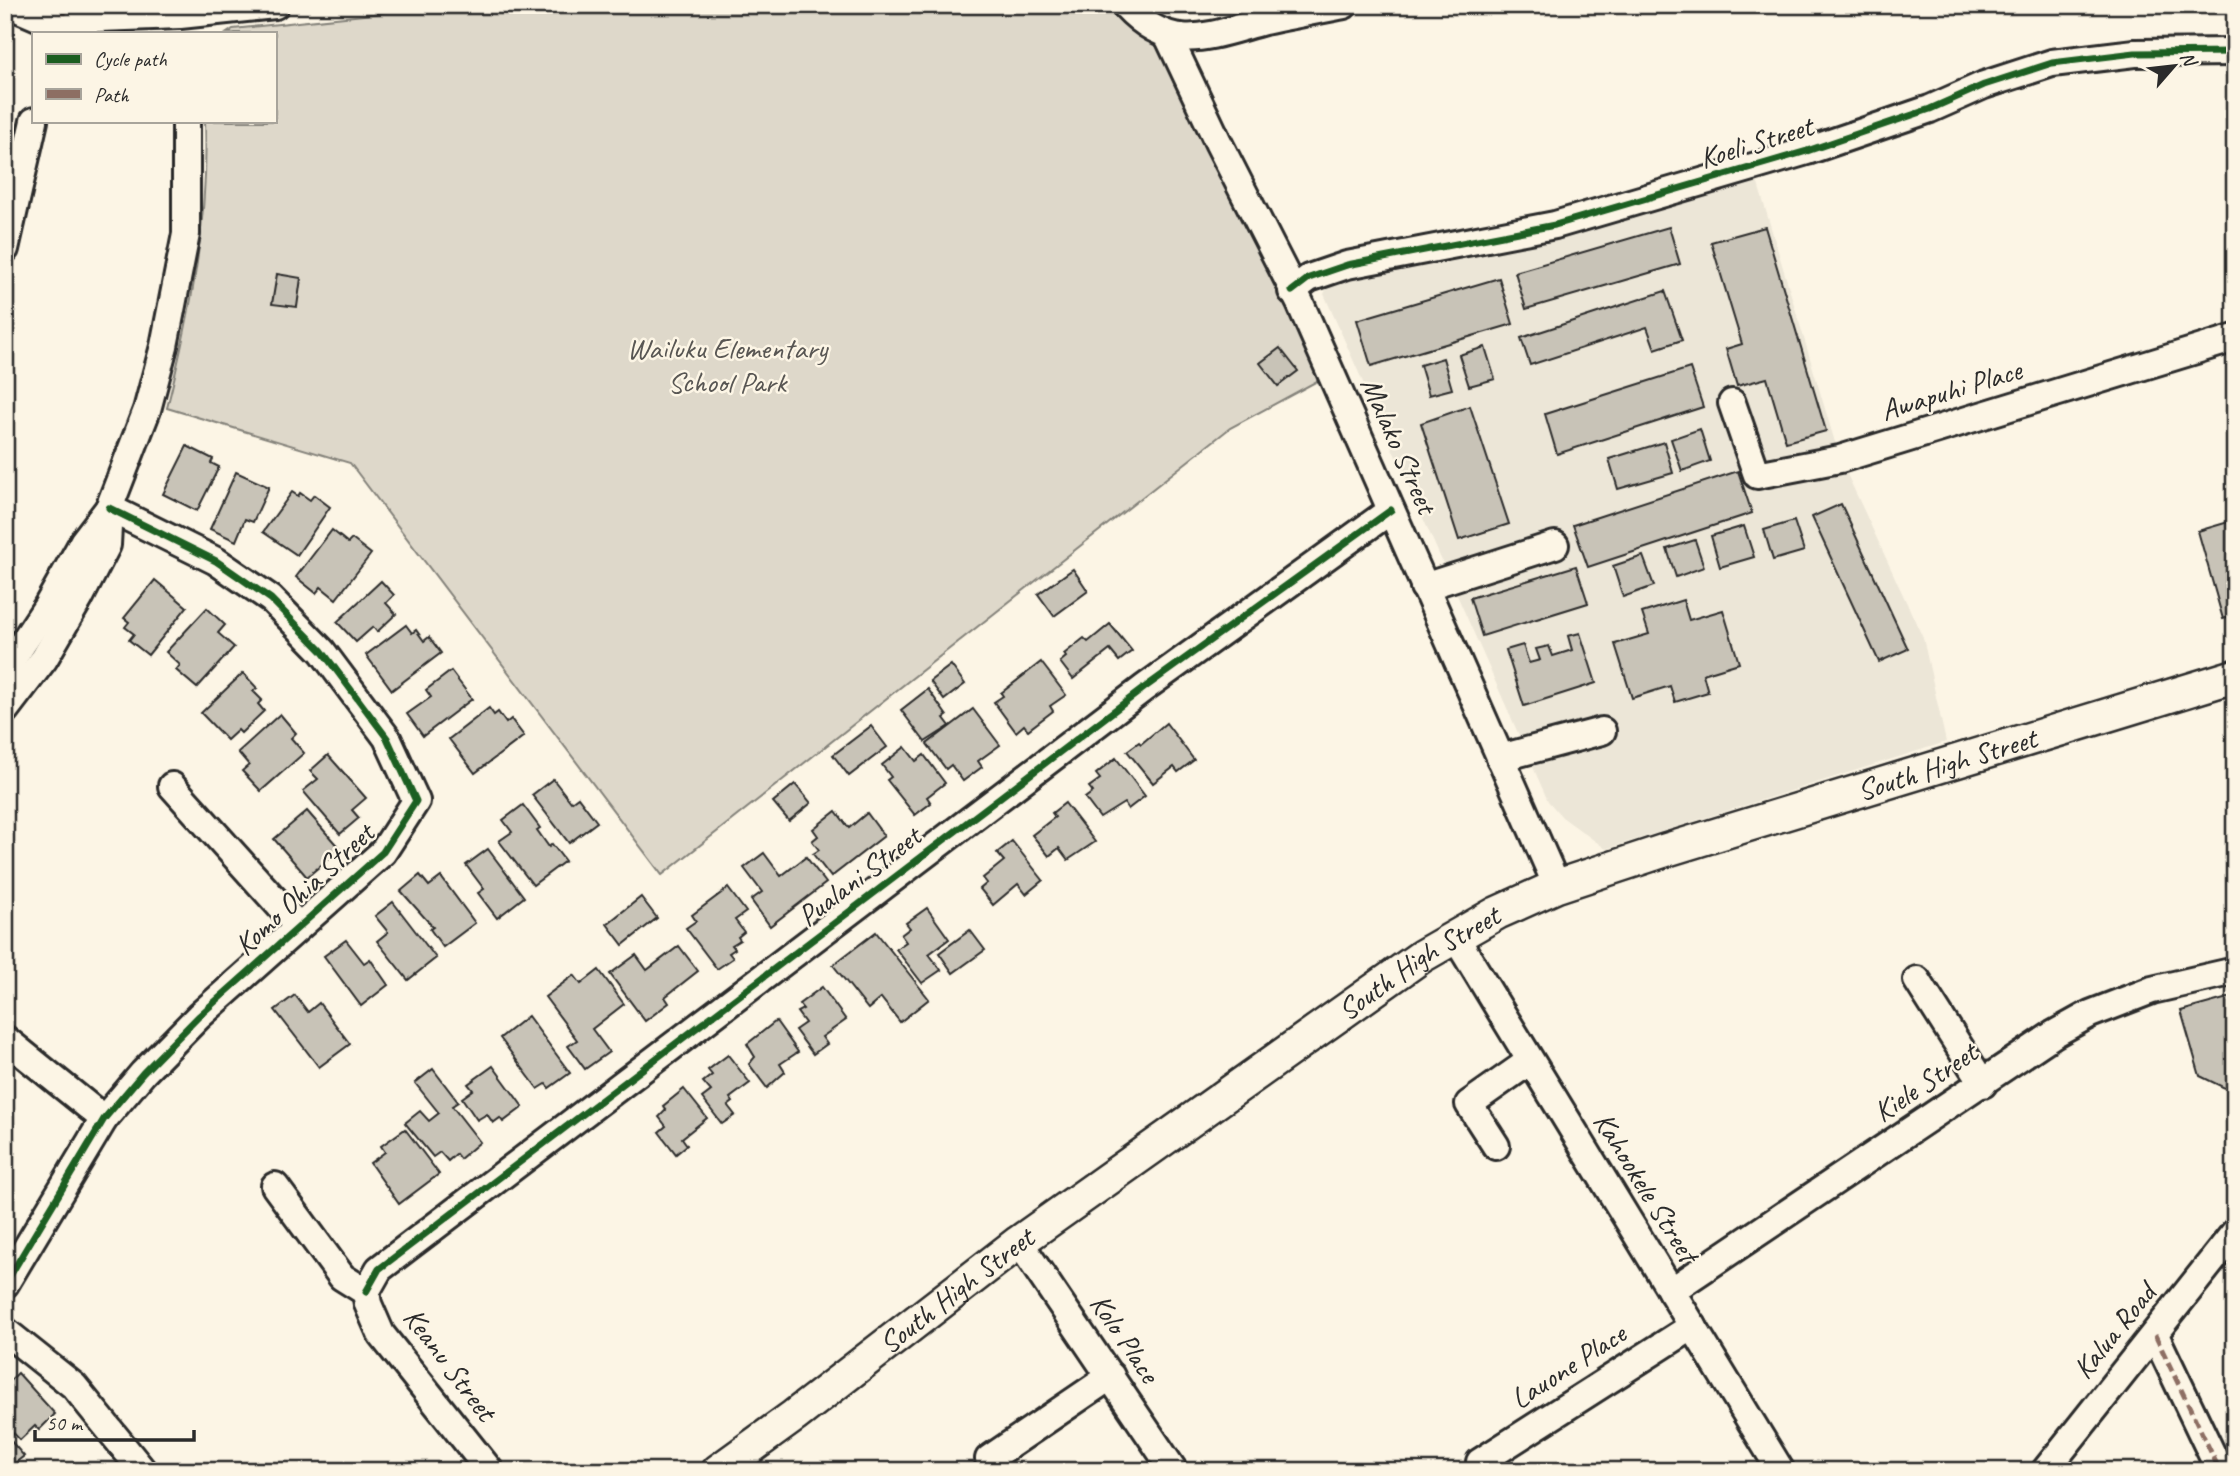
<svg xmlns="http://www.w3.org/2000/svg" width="2240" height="1476" font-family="Caveat,sans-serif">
	<rect width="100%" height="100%" fill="#fcf5e5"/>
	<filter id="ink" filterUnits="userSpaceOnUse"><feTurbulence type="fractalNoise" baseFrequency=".0143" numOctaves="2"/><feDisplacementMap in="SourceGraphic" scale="14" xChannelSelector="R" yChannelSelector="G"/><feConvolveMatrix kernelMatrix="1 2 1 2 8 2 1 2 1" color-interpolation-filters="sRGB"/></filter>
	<g filter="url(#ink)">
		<polygon fill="#ece6d7" points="1755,174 1840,459 1923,638 1946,742 1606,849 1562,817 1548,801 1324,294 1332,278"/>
		<path fill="#ded8ca" stroke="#84827a" stroke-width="2" d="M428 5H1117L1171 46 1321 379 1230 428 662 875 350 463 167 408C191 312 209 219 205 121H275V33H227L233 29 373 14Z"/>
		<g fill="#c8c3b7" stroke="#2b2b2b" stroke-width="2">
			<polygon points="1669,227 1680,264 1526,309 1515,272"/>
			<polygon points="1765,227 1826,431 1786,442 1767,378 1737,386 1726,349 1742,344 1711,242"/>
			<polygon points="277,274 301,278 297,307 272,304"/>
			<polygon points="1499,278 1513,324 1371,366 1357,320"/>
			<polygon points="1665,291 1682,340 1655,349 1647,327 1530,365 1521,338"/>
			<polygon points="1485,347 1495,379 1469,386 1459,355"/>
			<polygon points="1280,348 1298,371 1278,386 1260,363"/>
			<polygon points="1443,358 1452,389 1429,395 1420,365"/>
			<polygon points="1690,368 1703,407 1557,454 1545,414"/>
			<polygon points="1470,406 1509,524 1459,540 1421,423"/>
			<polygon points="1700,429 1710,461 1682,471 1671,439"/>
			<polygon points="1664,442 1673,473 1618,489 1609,459"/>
			<polygon points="187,446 213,459 211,463 219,467 197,511 163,494"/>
			<polygon points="1738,471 1752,513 1588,567 1573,525"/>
			<polygon points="236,472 269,487 253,522 245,519 236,541 210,529"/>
			<polygon points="292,492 298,496 300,493 310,500 314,495 330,507 297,555 263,532"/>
			<polygon points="1841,504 1908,649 1879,662 1812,517"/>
			<polygon points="2235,520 2235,616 2223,619 2198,531"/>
			<polygon points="1794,521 1804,551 1773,560 1764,530"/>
			<polygon points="1744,526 1754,557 1720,567 1711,536"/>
			<polygon points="332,530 348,543 352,539 371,554 336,599 321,587 316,593 296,577"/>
			<polygon points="1695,540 1704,567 1676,577 1667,549"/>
			<polygon points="1643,556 1654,586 1623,597 1613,566"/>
			<polygon points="1576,566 1588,603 1482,636 1470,598"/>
			<polygon points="1073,569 1088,591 1054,616 1038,594"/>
			<polygon points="155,580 187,607 148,655 129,640 134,634 125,627 129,622 124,618"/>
			<polygon points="381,581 394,595 386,603 396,614 377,632 373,627 356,642 337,622"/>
			<polygon points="1683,600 1689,620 1723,610 1739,663 1703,674 1708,692 1675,702 1670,686 1632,698 1615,644 1649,634 1642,613"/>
			<polygon points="207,608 225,625 218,633 234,647 197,688 176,670 180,665 166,652"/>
			<polygon points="1110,624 1132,651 1119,661 1110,650 1073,679 1060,662 1066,657 1064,654 1084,638 1088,642"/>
			<polygon points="406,625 412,633 416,630 424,641 429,637 441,653 392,690 366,655"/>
			<polygon points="1580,633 1596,683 1524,706 1506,650 1523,645 1529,663 1540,660 1536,649 1549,646 1553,656 1572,650 1568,636"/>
			<polygon points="1041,662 1066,695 1050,706 1053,711 1028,730 1024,725 1016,732 994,702 1003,696 1001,693"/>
			<polygon points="951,665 965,684 944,700 930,681"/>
			<polygon points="451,671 472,699 423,736 407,714 431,697 426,690"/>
			<polygon points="243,673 257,688 253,691 262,700 258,704 264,711 241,733 238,730 227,740 201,713"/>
			<polygon points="928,689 947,716 944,718 950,726 925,742 901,710"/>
			<polygon points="489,708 494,715 498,712 506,723 511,719 524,736 475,773 449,739"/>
			<polygon points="973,709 1000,745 978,761 982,767 963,781 951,765 946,769 927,744"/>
			<polygon points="280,714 296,733 291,738 304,753 261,791 242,771 249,765 238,752"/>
			<polygon points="1166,723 1194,760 1178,772 1174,767 1153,783 1127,751 1139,742 1141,744"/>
			<polygon points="871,726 887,747 849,776 833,755"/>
			<polygon points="905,747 916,761 924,755 945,783 927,797 931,803 915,815 887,780 891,777 882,765"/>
			<polygon points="328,755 366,798 352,810 359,818 340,834 303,791 318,779 310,771"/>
			<polygon points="1116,758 1145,796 1128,809 1124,803 1100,818 1085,798 1093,792 1089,787 1100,779 1096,774"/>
			<polygon points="553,779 571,802 578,797 597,822 569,843 532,795"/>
			<polygon points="795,784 811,803 789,821 773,802"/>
			<polygon points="1065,803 1095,842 1068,860 1059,848 1049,856 1032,835 1055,817 1052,813"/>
			<polygon points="523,805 540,828 537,830 549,847 552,844 565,861 533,885 499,841 512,832 503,820"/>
			<polygon points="307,811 340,849 307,877 274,839"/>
			<polygon points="836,811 849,828 867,813 884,836 831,877 813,854 819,850 812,841 818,836 813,829"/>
			<polygon points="1012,841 1043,880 1026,894 1018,884 993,905 980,889 987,883 983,878 1004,861 997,853"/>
			<polygon points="488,849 524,897 497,918 478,893 484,889 466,865"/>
			<polygon points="764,853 781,876 806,857 826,883 770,926 751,900 762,892 744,868"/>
			<polygon points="420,875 429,886 441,877 475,923 443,947 430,929 433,927 401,891"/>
			<polygon points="728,888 746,912 735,920 744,932 738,937 740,940 732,945 735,949 729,953 733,958 717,969 686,928 696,921 692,915"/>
			<polygon points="641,897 657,918 623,945 607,924"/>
			<polygon points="393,902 436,958 408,980 377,941 388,932 375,916"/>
			<polygon points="927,908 949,939 929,954 941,970 922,983 896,949 906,942 901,935 910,928 906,923"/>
			<polygon points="970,930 985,950 953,973 939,953"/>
			<polygon points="876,932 929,999 900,1022 881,998 868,1009 833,965"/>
			<polygon points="346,940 364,963 370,959 388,985 361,1006 324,956"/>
			<polygon points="679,946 698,971 665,997 669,1003 645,1021 610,974 636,955 647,970"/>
			<polygon points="599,970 624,1004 592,1029 609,1052 585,1069 568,1046 577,1040 545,997 574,975 581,984"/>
			<polygon points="822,987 846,1020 822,1037 827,1044 813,1054 795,1030 805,1023 797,1012 803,1009 799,1004"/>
			<polygon points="295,995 308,1012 319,1003 350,1044 319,1067 275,1010"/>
			<polygon points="2235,996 2235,1093 2200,1076 2181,1011"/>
			<polygon points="528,1016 570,1073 549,1088 546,1084 538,1089 500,1038"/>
			<polygon points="776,1021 798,1052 780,1064 785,1072 767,1088 749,1064 755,1057 747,1044"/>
			<polygon points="728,1055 750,1083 730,1098 733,1102 728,1106 735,1115 722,1124 702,1098 711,1091 703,1082 712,1075 708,1070"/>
			<polygon points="493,1066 523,1107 503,1122 500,1118 493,1123 487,1114 477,1120 462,1098 473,1090 468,1084"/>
			<polygon points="433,1069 458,1102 452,1106 480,1142 460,1159 456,1154 448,1161 440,1152 433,1157 405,1123 420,1111 429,1121 439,1113 415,1083"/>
			<polygon points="684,1089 707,1118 682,1138 687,1145 676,1154 659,1132 666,1126 659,1117 666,1110 663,1106"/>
			<polygon points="405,1129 439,1174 399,1204 370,1163 385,1152 381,1146"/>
			<polygon points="18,1373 55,1414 39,1430 35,1426 20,1440 5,1424 5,1385"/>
			<polygon points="10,1440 24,1456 5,1471 5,1441 7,1442"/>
		</g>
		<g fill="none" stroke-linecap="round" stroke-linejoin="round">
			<defs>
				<g id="minor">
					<polyline points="10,5 45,20 180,15 275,5"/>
					<path d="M1125 5C1171 55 1208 36 1264 21 1291 15 1318 10 1344 5"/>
					<polyline points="1168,36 1218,142 1300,303 1557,886"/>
					<polyline points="5,249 34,121"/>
					<polyline points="1292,291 1309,278 1347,265 1555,225 1807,151 1930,109 1984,85 2052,63 2135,53 2235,52"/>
					<polyline points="1732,403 1757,475 1840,459 2235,338"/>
					<polyline points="1424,587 1555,545"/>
					<polyline points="5,670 46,608 83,542 109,508"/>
					<polyline points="5,710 44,659 79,599 107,545 109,508 147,410 164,346 186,234 186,121"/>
					<polyline points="1500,758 1602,731"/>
					<polyline points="172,786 298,926"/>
					<polyline points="1456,938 1781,1471"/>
					<polyline points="1917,980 1983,1084"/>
					<polyline points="5,1039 104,1119"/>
					<polyline points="1496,1146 1469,1104 1530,1061"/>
					<polyline points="275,1186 342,1277 366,1292"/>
					<polyline points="1019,1242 1174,1471"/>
					<polyline points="5,1284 104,1119 143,1073 199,1016 383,852 416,801 387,738 322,651 271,599 216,561 109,508"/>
					<polyline points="1671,1291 2054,1034 2090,1014 2152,990 2235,971"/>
					<polyline points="366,1292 379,1269 1144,688 1391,510"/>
					<polyline points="366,1292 368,1304 381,1334 490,1471"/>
					<polyline points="5,1331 74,1386 143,1471"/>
					<polyline points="2155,1335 2220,1471"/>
					<polyline points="989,1459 1111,1376"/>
					<polyline points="1480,1462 1693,1326"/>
					<polyline points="2045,1471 2235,1232"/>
				</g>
				<g id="major">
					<path id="s1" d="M718 1471 794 1416 1019 1242 1422 956 1497 913 1557 886 1663 851 2235 676"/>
				</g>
			</defs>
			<use href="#minor" stroke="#2b2b2b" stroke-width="32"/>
			<use href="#major" stroke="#2b2b2b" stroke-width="37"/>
			<use href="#minor" stroke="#fcf5e5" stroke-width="26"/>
			<use href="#major" stroke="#fcf5e5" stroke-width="32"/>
			<g stroke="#8d6e63" stroke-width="5" stroke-dasharray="10 5" stroke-linecap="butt">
				<polyline points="64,5 64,19"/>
				<polyline points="2155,1335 2220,1471"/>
			</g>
			<defs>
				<g id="cycleway">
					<polyline points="1292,291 1309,278 1347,265 1555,225 1807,151 1930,109 1984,85 2052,63 2135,53 2235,52"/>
					<polyline points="5,1284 104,1119 143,1073 199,1016 383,852 416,801 387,738 322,651 271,599 216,561 109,508"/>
					<polyline points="366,1292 379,1269 1144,688 1391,510"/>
				</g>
			</defs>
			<use href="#cycleway" stroke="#fcf5e5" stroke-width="11"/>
			<use href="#cycleway" stroke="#1b5e20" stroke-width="7"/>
		</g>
	</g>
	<g text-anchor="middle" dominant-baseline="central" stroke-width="5" stroke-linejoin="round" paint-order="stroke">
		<g font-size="30" fill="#2b2b2b" stroke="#fcf5e5">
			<text transform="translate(1756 142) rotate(-17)">Koeli Street</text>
			<text transform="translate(1951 390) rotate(-17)">Awapuhi Place</text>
			<text transform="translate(1399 445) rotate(66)">Malako Street</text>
			<text stroke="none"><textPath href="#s1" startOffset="1433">South High Street</textPath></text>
			<text transform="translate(859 876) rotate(-37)">Pualani Street</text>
			<text transform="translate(304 889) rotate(-43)">Komo Ohia Street</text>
			<text stroke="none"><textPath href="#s1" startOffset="866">South High Street</textPath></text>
			<text transform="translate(1925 1082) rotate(-34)">Kiele Street</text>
			<text transform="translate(1646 1187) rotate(58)">Kahookele Street</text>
			<text stroke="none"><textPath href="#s1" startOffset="299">South High Street</textPath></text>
			<text transform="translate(2114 1331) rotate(-51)">Kalua Road</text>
			<text transform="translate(1125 1338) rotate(56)">Kolo Place</text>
			<text transform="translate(450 1364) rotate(53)">Keanu Street</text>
			<text transform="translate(1568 1366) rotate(-33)">Lauone Place</text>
		</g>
		<g font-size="30" fill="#585653" stroke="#fcf5e5">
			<text x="727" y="348">Wailuku Elementary<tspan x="727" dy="34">School Park</tspan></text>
		</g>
	</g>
	<rect width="2240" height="1476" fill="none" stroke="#fcf5e5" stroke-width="28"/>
	<rect x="14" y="14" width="2212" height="1448" fill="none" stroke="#2b2b2b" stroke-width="2.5" filter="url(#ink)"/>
	<rect x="32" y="32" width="245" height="91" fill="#fcf5e5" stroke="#a8a49b" stroke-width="2"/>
	<rect x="46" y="54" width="35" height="10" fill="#1b5e20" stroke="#a8a49b" stroke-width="2"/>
	<text x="94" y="66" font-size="21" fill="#2b2b2b">Cycle path</text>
	<rect x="46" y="89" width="35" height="10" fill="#8d6e63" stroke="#a8a49b" stroke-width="2"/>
	<text x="94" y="102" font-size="21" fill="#2b2b2b">Path</text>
	<g transform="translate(2174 66) rotate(62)" stroke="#fcf5e5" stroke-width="5" paint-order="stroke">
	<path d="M0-5L12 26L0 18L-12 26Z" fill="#2b2b2b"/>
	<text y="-10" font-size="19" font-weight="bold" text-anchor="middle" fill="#2b2b2b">N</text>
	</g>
	<path d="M35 1430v10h159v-10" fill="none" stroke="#2b2b2b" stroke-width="3.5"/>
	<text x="46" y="1430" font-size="21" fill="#2b2b2b" stroke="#fcf5e5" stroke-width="5" paint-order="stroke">50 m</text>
</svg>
